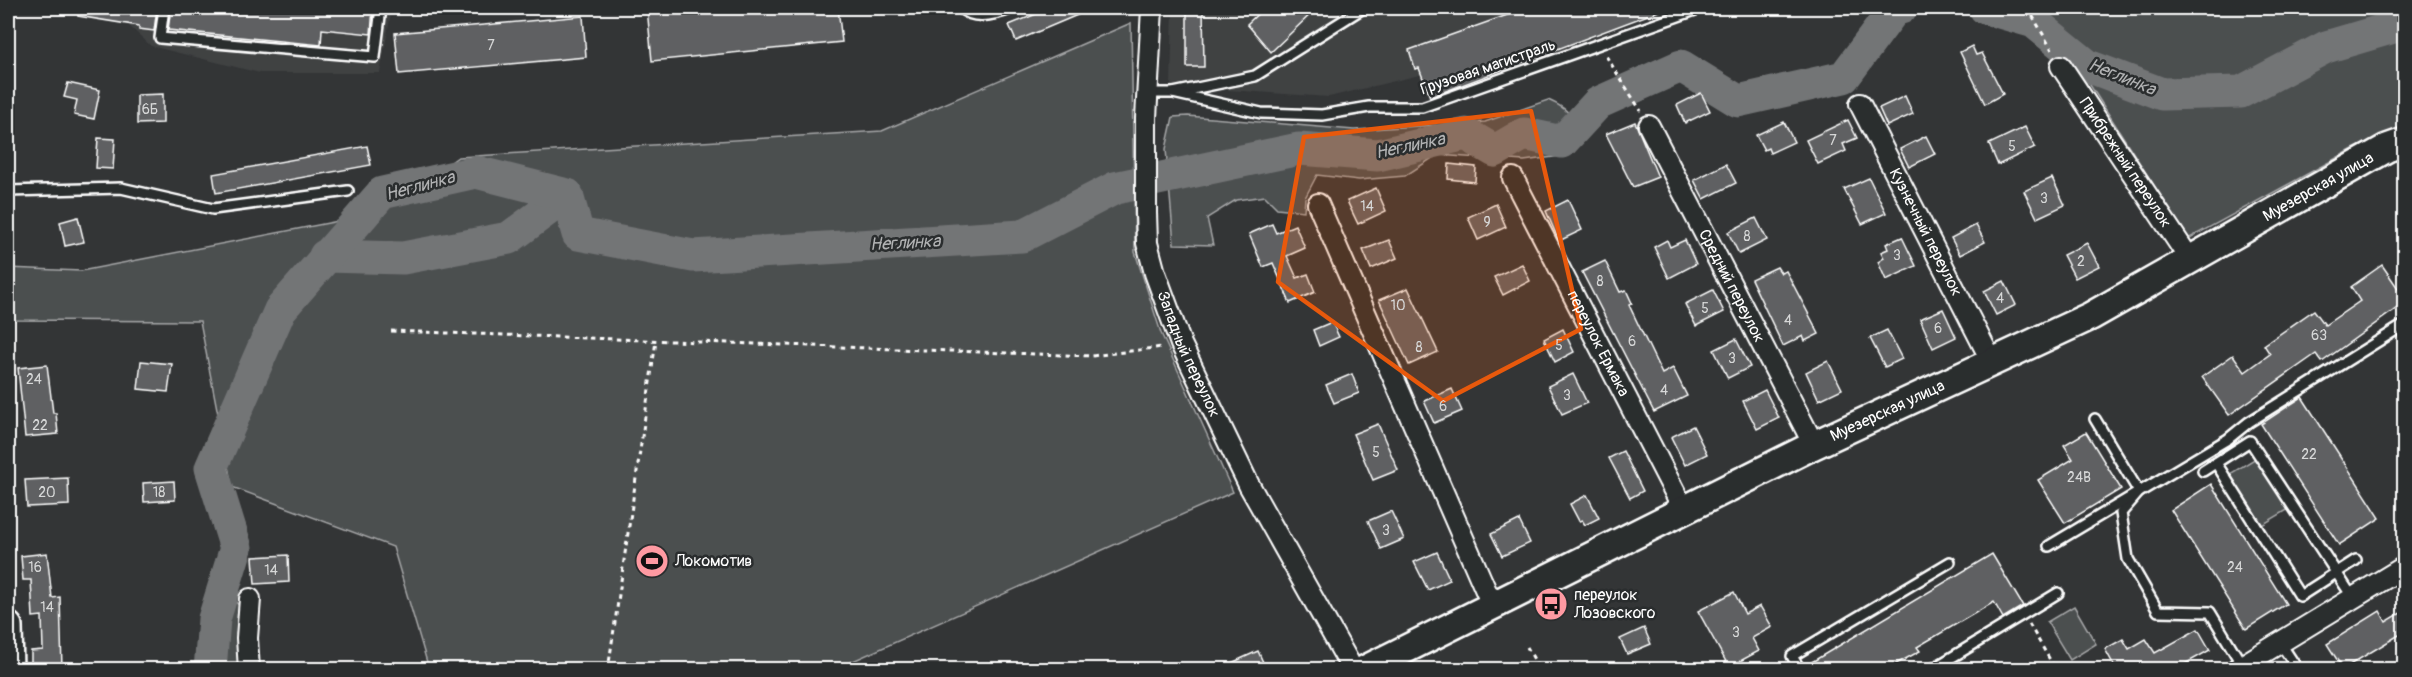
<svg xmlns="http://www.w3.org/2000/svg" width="2412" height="677" font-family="Pangolin,sans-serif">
	<rect width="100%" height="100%" fill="#333536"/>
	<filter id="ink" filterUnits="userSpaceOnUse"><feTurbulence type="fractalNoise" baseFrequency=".0167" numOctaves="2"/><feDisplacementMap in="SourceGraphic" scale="12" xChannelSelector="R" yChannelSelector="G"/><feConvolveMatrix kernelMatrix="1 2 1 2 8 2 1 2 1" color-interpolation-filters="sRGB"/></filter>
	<g filter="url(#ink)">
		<g fill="#404243">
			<polygon points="28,8 392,8 380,73 260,73 151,46 126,23"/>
			<polygon points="1173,8 1650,8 1481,60 1329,97 1171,86"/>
		</g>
		<g fill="#4c4f50" stroke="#a6a7a8" stroke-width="1.5">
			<polygon points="2041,8 2404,8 2404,127 2353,149 2188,239"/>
			<polygon points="1131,23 1135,252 1161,333 1233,492 835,669 429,669 393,547 232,487 200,321 8,320 8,268 81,271 380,213 458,157 882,131"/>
			<path d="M1548 100C1581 114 1572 123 1568 155L1524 161 1437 155 1405 176 1359 180 1317 175 1305 198 1304 211 1277 208 1265 196 1236 200 1207 218 1213 245 1174 244 1166 149 1173 117 1188 116 1354 130 1485 122Z"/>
			<polygon points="2256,458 2289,509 2262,525 2230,474"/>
			<polygon points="236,602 243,610 242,669 218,670 222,607"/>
			<polygon points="2074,606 2096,644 2070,660 2047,622"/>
		</g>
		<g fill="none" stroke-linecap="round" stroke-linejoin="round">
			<g stroke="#737576" stroke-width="33">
				<polyline points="1985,8 2034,22 2088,66 2162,94 2241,92 2326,47 2404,24"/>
				<polyline points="325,256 403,258 509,238 567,195"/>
				<polyline points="210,670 214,619 236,548 211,468 280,310 382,193 476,172 567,195 578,234 693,256 1022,236 1115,188 1299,149 1378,155 1466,134 1495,151 1524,134 1562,142 1598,103 1681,66 1738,101 1844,77 1894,10 1901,8"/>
			</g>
		</g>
		<g fill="#5f6162" stroke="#fff" stroke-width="1.5">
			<polygon points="78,8 157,8 154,31 139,29 139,26 78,16"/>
			<polygon points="171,8 373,8 371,34 322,29 321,45 168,30"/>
			<polygon points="647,8 838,8 842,42 652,61"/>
			<polygon points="1051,8 1094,8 1016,41 1009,25"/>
			<polygon points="1187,8 1203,8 1204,67 1187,67"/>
			<polygon points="1264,8 1317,8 1271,52 1247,24"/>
			<polygon points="1527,8 1664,8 1664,9 1430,97 1419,68 1415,69 1409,50"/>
			<polygon points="583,16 586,57 399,74 395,33"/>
			<polygon points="1972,46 1976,55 1982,53 2003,94 1985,104 1960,52"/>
			<polygon points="68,83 100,90 94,119 74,115 77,100 64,97"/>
			<polygon points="1701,93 1710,111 1685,123 1677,105"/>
			<polygon points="163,94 163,123 137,124 137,95"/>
			<polygon points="1905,96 1913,114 1887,126 1879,108"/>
			<polygon points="1848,120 1857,138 1843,144 1846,151 1818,164 1806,140"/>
			<polygon points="1635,122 1658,177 1633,187 1606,134"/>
			<polygon points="1784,122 1794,142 1770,153 1768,148 1764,150 1756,135"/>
			<polygon points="2025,127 2035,147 1998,165 1989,144"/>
			<polygon points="1926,136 1935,154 1909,167 1900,149"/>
			<polygon points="98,138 115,139 113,169 96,168"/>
			<polygon points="367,146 371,165 216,193 213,174"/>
			<polygon points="1449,164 1476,167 1475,182 1448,179"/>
			<polygon points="1726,164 1736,183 1704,199 1694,180"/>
			<polygon points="1869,178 1886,213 1862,224 1844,189"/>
			<polygon points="2052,178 2065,205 2037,218 2024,191"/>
			<polygon points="1376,188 1386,211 1358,224 1347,201"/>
			<polygon points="1568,200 1582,230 1559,241 1546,211"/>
			<polygon points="1496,204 1506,227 1478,240 1468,217"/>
			<polygon points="78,217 84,242 65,246 60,222"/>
			<polygon points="1756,218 1767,240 1739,254 1728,232"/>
			<polygon points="1272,224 1276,233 1295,225 1305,248 1287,256 1297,278 1308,274 1315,292 1290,303 1273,263 1263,267 1249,234"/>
			<polygon points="1976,225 1985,242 1960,255 1951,238"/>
			<polygon points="1902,237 1916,266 1886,280 1878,262 1884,258 1881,252 1888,249 1886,244"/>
			<polygon points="1389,240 1397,258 1371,269 1363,250"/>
			<polygon points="1667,240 1670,247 1685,240 1696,264 1669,278 1654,247"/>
			<polygon points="2087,243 2099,266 2075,278 2063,255"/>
			<polygon points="1605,261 1620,292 1626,290 1632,303 1629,305 1662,374 1673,368 1687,396 1654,412 1582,272"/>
			<polygon points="1522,264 1530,281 1503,295 1494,277"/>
			<polygon points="2382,265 2404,297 2404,303 2322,362 2316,354 2229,415 2202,377 2233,355 2245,372 2270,354 2264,345 2314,310 2325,325 2360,301 2351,287"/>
			<polygon points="1777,267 1781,273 1786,271 1819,334 1805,341 1803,336 1783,346 1751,279"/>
			<polygon points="2004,281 2016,305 1996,315 1984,291"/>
			<polygon points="1408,288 1438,352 1409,365 1379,300"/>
			<polygon points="1713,290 1724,312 1696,326 1685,304"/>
			<polygon points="1943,309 1956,337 1933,348 1920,319"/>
			<polygon points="1332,322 1339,337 1319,346 1313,330"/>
			<polygon points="1563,329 1574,352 1555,362 1544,339"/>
			<polygon points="1887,330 1902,359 1885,367 1870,338"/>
			<polygon points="1736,339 1750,367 1728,378 1714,350"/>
			<polygon points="141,361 172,364 168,392 138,389"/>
			<polygon points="1828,361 1842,389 1819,400 1806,372"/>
			<polygon points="47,365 53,413 56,413 58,434 25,437 18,368"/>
			<polygon points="1352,374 1359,393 1334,403 1326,385"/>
			<polygon points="1573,374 1587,403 1562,414 1548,386"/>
			<polygon points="1452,389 1462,411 1434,423 1424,401"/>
			<polygon points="1765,390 1779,418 1757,429 1743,401"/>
			<polygon points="2302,397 2380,518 2339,545 2261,424"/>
			<polygon points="1378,424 1398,470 1373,480 1353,434"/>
			<polygon points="1693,426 1707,454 1685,465 1671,437"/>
			<polygon points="2086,432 2121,489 2065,523 2038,480 2073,459 2064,445"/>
			<polygon points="1623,451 1643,491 1630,498 1609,458"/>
			<polygon points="68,478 69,505 27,507 25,480"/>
			<polygon points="174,481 175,500 144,502 143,483"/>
			<polygon points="2211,484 2286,604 2246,629 2171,510"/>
			<polygon points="1587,495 1599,518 1585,525 1582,520 1579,521 1570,504"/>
			<polygon points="1391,511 1404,539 1381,549 1368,521"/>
			<polygon points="1519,520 1530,543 1502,556 1491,534"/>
			<polygon points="1437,552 1450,580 1428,590 1414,562"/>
			<polygon points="47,553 52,598 60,597 62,669 31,669 31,651 43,650 42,616 33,617 31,580 23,580 21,556"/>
			<polygon points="1992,554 2023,606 2003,618 1994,602 1917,647 1920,651 1887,669 1807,669 1805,666"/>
			<polygon points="288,555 289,582 255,584 253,557"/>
			<polygon points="1734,592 1745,614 1760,606 1772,627 1752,638 1759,651 1729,667 1698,611"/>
			<polygon points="2380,611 2386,622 2404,611 2404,632 2343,669 2327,644"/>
			<polygon points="1644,628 1651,644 1627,654 1620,639"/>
			<polygon points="2198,629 2210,650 2176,669 2116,669 2105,649 2123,639 2129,649 2146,639 2155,653"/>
			<polygon points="1258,651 1266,669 1218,669"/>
		</g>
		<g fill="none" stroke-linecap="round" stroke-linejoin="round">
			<defs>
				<g id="service">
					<polyline points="164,8 160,38 375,57 381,8"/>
					<path d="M961 8C974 21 998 14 1013 8"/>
					<polyline points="1148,93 1173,93 1255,76 1363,8"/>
					<polyline points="1173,93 1261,113 1322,115 1369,107 1422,107 1701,8"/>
					<polyline points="8,191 121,188 213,209 348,191"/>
					<polyline points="2095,419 2139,492 2121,513 2128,559 2158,611 2210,612 2242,665"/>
					<polyline points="2216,463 2300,596 2356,560"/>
					<polyline points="2203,471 2250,441 2353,598"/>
					<polyline points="2049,546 2228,439 2249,422 2404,325"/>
					<polyline points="2279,641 2298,670"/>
					<polyline points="1800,670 1792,656 1950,562"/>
					<polyline points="1931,670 2058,593"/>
				</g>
				<g id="minor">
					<path id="s1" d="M1152 8 1146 118V213L1147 243 1155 273 1181 344 1249 485 1353 670"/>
					<path id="s2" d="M2061 66 2189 258"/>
					<path id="s3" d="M1860 104 1991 360"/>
					<path id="s4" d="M1649 126 1814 445"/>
					<path id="s5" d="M1513 178 1684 510"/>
					<polyline points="1318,204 1493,607"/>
					<polyline points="249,670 247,638 250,599"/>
					<polyline points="2235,670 2404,567"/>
				</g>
				<g id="secondary">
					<polyline points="8,626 9,670"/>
					<path id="s6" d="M1364 670 1814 445 2091 316 2387 148 2404 142"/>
				</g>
			</defs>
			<use href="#service" stroke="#fff" stroke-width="14"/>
			<use href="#minor" stroke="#fff" stroke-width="24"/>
			<use href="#secondary" stroke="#fff" stroke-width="32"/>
			<g stroke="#fff" stroke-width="3" stroke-dasharray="4.5 4.5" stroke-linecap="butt">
				<polyline points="2028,8 2052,50"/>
				<polyline points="1606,56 1641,111"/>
				<polyline points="391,331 1092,356 1162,347"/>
				<polyline points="2029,624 2056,670"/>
				<polyline points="1527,647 1540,670"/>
				<polyline points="608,670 656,341"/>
			</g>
			<use href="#service" stroke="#2a2d2e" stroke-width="9"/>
			<use href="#minor" stroke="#2a2d2e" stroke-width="20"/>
			<use href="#secondary" stroke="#2a2d2e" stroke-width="27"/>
		</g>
	</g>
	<path fill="#e8590c" fill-opacity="0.2" stroke="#e8590c" stroke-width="4.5" stroke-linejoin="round" d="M1531 111 1581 329 1443 401 1278 282 1304 137Z"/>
	<defs>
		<symbol id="stadium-disc" viewBox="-11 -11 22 22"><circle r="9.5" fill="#ff9aa2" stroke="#2a2d2e"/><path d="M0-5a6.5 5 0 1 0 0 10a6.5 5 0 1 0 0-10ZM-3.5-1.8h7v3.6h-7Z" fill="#111"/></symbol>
		<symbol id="bus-disc" viewBox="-11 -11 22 22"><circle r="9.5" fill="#ff9aa2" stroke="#2a2d2e"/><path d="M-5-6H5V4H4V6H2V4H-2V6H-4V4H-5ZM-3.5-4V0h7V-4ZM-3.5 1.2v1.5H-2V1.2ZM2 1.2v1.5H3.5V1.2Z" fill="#111"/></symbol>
	</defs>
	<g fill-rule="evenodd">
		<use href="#stadium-disc" x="633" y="542" width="38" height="38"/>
		<use href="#bus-disc" x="1532" y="585" width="38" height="38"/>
	</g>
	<g text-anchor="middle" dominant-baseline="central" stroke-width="5" stroke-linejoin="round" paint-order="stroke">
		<g font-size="14" fill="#d7d8d8">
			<text x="491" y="45">7</text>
			<text x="150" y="109">6Б</text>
			<text x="1833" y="140">7</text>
			<text x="2012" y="146">5</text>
			<text x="2044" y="198">3</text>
			<text x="1367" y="206">14</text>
			<text x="1487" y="222">9</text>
			<text x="1747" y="236">8</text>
			<text x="1897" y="255">3</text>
			<text x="2081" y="261">2</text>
			<text x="1600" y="281">8</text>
			<text x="2000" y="298">4</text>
			<text x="1398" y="305">10</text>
			<text x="1705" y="308">5</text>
			<text x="1788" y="320">4</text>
			<text x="1938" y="328">6</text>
			<text x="2319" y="335">63</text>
			<text x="1632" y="341">6</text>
			<text x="1559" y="345">5</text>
			<text x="1419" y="347">8</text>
			<text x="1732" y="358">3</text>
			<text x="34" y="379">24</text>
			<text x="1664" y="390">4</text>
			<text x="1567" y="395">3</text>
			<text x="1443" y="406">6</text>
			<text x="40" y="425">22</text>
			<text x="1376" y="452">5</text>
			<text x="2309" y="454">22</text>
			<text x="2079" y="477">24В</text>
			<text x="47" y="492">20</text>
			<text x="159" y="492">18</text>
			<text x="1386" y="530">3</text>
			<text x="35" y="567">16</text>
			<text x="2235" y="567">24</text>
			<text x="271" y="570">14</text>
			<text x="47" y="607">14</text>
			<text x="1736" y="632">3</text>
		</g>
		<g font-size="16" fill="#fff" stroke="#2a2d2e">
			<text transform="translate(1488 67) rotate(-19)">Грузовая магистраль</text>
			<text stroke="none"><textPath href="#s2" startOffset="116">Прибрежный переулок</textPath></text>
			<text stroke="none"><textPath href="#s6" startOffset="1070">Муезерская улица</textPath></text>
			<text stroke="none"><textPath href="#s3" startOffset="144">Кузнечный переулок</textPath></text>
			<text stroke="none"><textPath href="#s4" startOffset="180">Средний переулок</textPath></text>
			<text stroke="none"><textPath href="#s5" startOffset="186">переулок Ермака</textPath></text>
			<text stroke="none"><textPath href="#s1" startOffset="354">Западный переулок</textPath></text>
			<text stroke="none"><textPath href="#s6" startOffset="584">Муезерская улица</textPath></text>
		</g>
		<g font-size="16" fill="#fff" stroke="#2a2d2e" text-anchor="start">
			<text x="675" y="561">Локомотив</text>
			<text x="1574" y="595">переулок<tspan x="1574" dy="18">Лозовского</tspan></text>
		</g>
		<g font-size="18" font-style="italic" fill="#b2b3b4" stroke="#2a2d2e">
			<text transform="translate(2122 77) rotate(22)">Неглинка</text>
			<text transform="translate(1410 146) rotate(-12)">Неглинка</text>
			<text transform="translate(420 186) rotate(-15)">Неглинка</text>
			<text transform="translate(905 243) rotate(-3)">Неглинка</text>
		</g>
	</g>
	<rect width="2412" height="677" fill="none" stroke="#2a2d2e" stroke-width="30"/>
	<rect x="15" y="15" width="2382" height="647" fill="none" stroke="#fff" stroke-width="2" filter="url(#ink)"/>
</svg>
